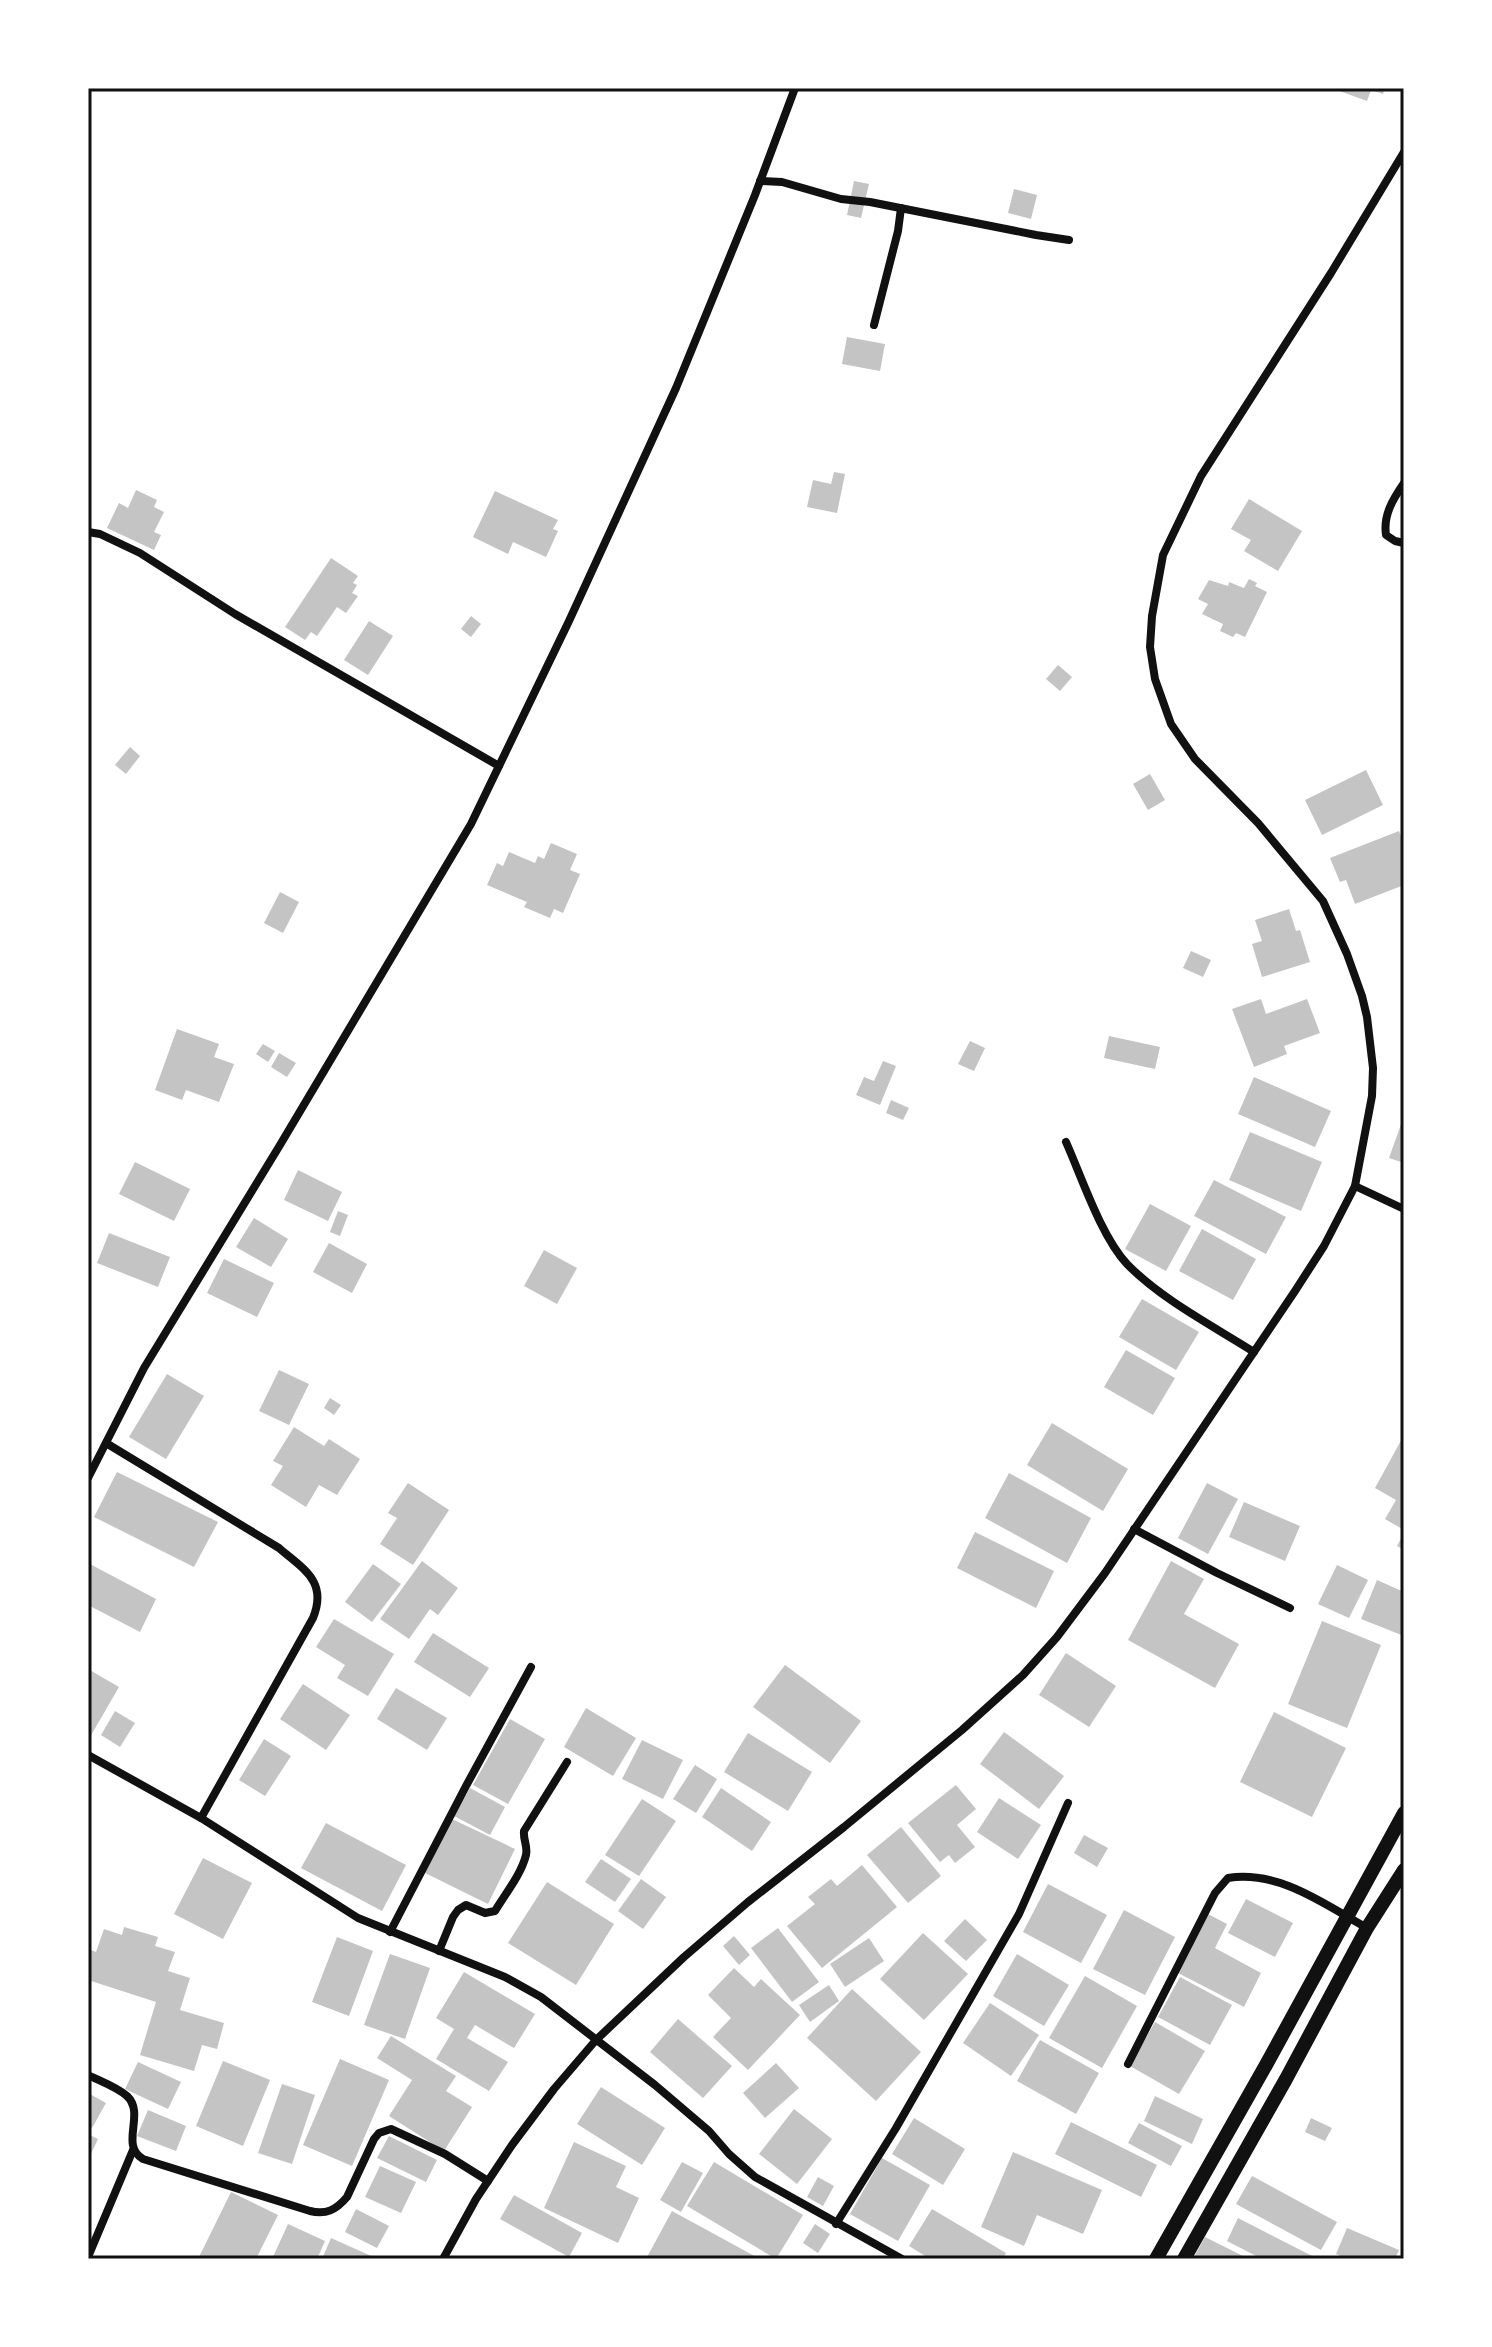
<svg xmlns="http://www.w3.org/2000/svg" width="1492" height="2347" font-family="Bitter,serif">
	<rect width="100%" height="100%" fill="#fff"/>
	<g fill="#c4c4c4">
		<polygon points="1331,88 1385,88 1383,94 1371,90 1367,101"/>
		<polygon points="854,181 869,184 861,218 847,215"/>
		<polygon points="1014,189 1037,195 1031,219 1008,213"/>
		<polygon points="847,337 885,344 880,371 842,364"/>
		<polygon points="834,472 845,474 837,513 807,507 813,480 831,484"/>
		<polygon points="136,490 157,500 154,507 164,512 154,532 161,535 154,550 107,528 119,503 128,508"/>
		<polygon points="495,491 558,520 553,529 558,531 546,557 513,542 508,554 473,537"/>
		<polygon points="1249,499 1302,531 1278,571 1244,551 1251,540 1231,529"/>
		<polygon points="331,558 358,576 353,583 357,585 352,593 358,596 346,613 337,607 317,636 311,632 305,640 285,627"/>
		<polygon points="1249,579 1257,583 1255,586 1267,592 1245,637 1236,633 1233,637 1220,631 1223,624 1202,614 1208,604 1198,599 1209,580 1228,586 1229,582 1244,588"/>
		<polygon points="471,616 481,624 471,637 461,629"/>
		<polygon points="369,621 393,636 368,675 344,660"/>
		<polygon points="1058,665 1072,677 1060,691 1046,679"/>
		<polygon points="130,747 140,756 126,774 115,765"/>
		<polygon points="1366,770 1383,805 1322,835 1305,800"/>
		<polygon points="1150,774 1165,800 1148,810 1133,784"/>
		<polygon points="1399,831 1404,845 1404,885 1355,904 1346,880 1340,882 1330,858"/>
		<polygon points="551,843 577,854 570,870 580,874 563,913 554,909 550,918 524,907 527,902 487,885 497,863 503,866 509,852 535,863 538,856 544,859"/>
		<polygon points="280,892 299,902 283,933 264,923"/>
		<polygon points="1289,909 1296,931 1300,930 1310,962 1262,977 1252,944 1262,941 1255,920"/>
		<polygon points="1191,951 1211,960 1203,977 1183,968"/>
		<polygon points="1261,999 1266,1014 1307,999 1320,1033 1284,1046 1287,1054 1254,1067 1232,1009"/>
		<polygon points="177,1029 219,1044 214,1057 234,1064 219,1102 186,1090 182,1100 155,1090"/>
		<polygon points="1109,1036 1160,1047 1155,1069 1104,1058"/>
		<polygon points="970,1041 985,1048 974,1071 958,1064"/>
		<polygon points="263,1044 275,1051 268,1062 256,1054"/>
		<polygon points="279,1053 296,1063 287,1077 271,1067"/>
		<polygon points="883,1061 896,1066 880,1105 856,1095 864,1077 874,1081"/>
		<polygon points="1254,1077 1331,1111 1315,1147 1238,1114"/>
		<polygon points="891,1100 909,1108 903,1120 886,1113"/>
		<polygon points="1404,1116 1404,1163 1389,1158"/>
		<polygon points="1250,1132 1322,1162 1301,1211 1229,1180"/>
		<polygon points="135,1162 190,1189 174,1221 119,1194"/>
		<polygon points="298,1170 342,1192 328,1221 284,1200"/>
		<polygon points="1214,1180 1286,1217 1266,1254 1194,1216"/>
		<polygon points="1150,1204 1191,1226 1166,1271 1125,1249"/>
		<polygon points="338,1211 348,1215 340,1236 330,1232"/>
		<polygon points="254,1218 288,1239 271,1267 236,1247"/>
		<polygon points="1202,1229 1256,1259 1233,1300 1179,1271"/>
		<polygon points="109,1233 170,1257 158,1287 97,1263"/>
		<polygon points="329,1243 367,1264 352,1293 313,1272"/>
		<polygon points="544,1250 577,1268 557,1304 524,1286"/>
		<polygon points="224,1259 274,1283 257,1317 207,1293"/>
		<polygon points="1142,1299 1199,1332 1176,1370 1119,1337"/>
		<polygon points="1126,1350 1175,1378 1153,1415 1104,1387"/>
		<polygon points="279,1370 309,1384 289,1425 259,1411"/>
		<polygon points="167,1374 204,1396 166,1459 129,1437"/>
		<polygon points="330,1398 341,1405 334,1415 324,1408"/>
		<polygon points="1052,1423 1128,1469 1103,1511 1027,1465"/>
		<polygon points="294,1427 324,1446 329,1439 360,1459 337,1495 319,1485 306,1507 271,1485 283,1466 273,1461"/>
		<polygon points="1404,1435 1404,1530 1385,1519 1396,1500 1375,1488"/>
		<polygon points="117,1472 218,1522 194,1567 94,1517"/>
		<polygon points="1009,1473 1091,1518 1067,1563 985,1518"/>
		<polygon points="408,1483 449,1510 413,1565 380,1544 397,1518 388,1513"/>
		<polygon points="1207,1483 1238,1499 1208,1554 1178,1538"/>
		<polygon points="1244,1502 1300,1526 1285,1561 1229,1537"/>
		<polygon points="975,1532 1054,1571 1036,1608 957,1568"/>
		<polygon points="1404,1533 1404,1550 1397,1546"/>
		<polygon points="422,1561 458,1588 438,1615 430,1609 409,1639 380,1619"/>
		<polygon points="1171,1561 1204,1579 1184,1614 1239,1644 1215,1688 1128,1640"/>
		<polygon points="88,1563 156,1599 140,1632 88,1605"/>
		<polygon points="373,1564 401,1584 372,1622 345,1602"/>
		<polygon points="1337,1565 1368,1580 1349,1618 1318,1604"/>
		<polygon points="1377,1580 1404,1592 1404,1636 1361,1619"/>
		<polygon points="334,1619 394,1654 368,1696 337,1678 345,1665 316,1647"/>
		<polygon points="1322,1621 1381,1645 1347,1728 1288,1704"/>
		<polygon points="433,1633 489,1668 470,1697 414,1662"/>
		<polygon points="1066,1653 1116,1686 1089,1727 1039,1695"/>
		<polygon points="785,1665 861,1721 830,1763 753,1707"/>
		<polygon points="88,1669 119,1687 90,1737 88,1736"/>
		<polygon points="303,1684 350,1715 326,1750 280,1719"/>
		<polygon points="396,1688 447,1718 427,1750 377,1719"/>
		<polygon points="586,1708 636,1738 613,1776 564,1747"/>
		<polygon points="115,1711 135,1723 120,1747 101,1735"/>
		<polygon points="1274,1712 1346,1748 1312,1817 1240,1782"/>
		<polygon points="510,1719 545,1739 508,1804 473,1785"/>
		<polygon points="1004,1732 1064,1776 1039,1809 980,1764"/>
		<polygon points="748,1733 812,1772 788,1811 724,1772"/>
		<polygon points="264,1739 291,1756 265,1796 239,1780"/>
		<polygon points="642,1740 683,1760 663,1799 622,1779"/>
		<polygon points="695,1765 717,1779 696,1813 673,1799"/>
		<polygon points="956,1785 976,1809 957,1825 975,1847 955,1863 949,1855 940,1862 908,1823"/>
		<polygon points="470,1788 505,1807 490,1835 454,1816"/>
		<polygon points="721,1788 771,1822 752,1851 702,1817"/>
		<polygon points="999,1798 1041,1825 1018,1859 977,1832"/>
		<polygon points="642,1799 676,1821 639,1876 605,1855"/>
		<polygon points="452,1819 515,1849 488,1904 425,1873"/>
		<polygon points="326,1823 406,1865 382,1911 301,1868"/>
		<polygon points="901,1827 941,1876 908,1903 867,1855"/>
		<polygon points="1084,1835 1108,1848 1097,1867 1074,1853"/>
		<polygon points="203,1858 252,1883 223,1939 174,1914"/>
		<polygon points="601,1859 631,1879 615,1902 585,1882"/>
		<polygon points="862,1865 897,1907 822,1968 787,1926 815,1904 808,1897 831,1879 837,1886"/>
		<polygon points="641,1879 666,1897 643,1929 618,1911"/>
		<polygon points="547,1882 614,1924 576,1985 508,1943"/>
		<polygon points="1048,1884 1107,1915 1081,1963 1023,1932"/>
		<polygon points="1246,1899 1293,1923 1275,1957 1228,1933"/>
		<polygon points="1124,1910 1175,1937 1145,1995 1093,1969"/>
		<polygon points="1208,1914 1227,1924 1215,1948 1261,1973 1244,2007 1178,1973"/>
		<polygon points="965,1919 987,1940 966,1961 944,1941"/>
		<polygon points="124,1927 158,1937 155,1946 175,1952 168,1971 190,1978 180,2010 224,2023 217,2049 202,2045 194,2071 140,2055 156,2002 88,1980 88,1949 96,1952 104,1929 122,1935"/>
		<polygon points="778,1928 819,1982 792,2002 751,1948"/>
		<polygon points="923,1933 968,1974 924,2020 880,1979"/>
		<polygon points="734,1936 750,1955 739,1965 723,1946"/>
		<polygon points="337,1937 373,1951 349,2016 312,2002"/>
		<polygon points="869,1938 884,1961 845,1987 830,1964"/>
		<polygon points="390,1954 430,1968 405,2039 364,2025"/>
		<polygon points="1017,1954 1069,1985 1044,2026 993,1996"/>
		<polygon points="734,1968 754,1987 761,1979 800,2015 748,2070 713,2037 731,2018 708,1995"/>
		<polygon points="464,1972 535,2014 514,2048 475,2025 467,2038 508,2062 489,2091 436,2059 454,2029 436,2018"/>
		<polygon points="1085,1976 1137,2006 1102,2068 1049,2038"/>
		<polygon points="1180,1977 1232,2005 1210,2045 1158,2017"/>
		<polygon points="829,1985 839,2001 810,2022 799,2005"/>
		<polygon points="852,1989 921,2052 876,2101 807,2038"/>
		<polygon points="990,2003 1039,2035 1011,2076 963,2043"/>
		<polygon points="678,2019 732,2066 703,2098 650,2052"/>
		<polygon points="1155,2022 1205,2051 1179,2094 1130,2066"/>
		<polygon points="391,2036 456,2076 446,2091 472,2107 444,2151 389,2116 412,2080 377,2058"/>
		<polygon points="1040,2040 1099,2073 1076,2114 1017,2081"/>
		<polygon points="340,2059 389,2080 352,2166 303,2145"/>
		<polygon points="223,2061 270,2080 243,2146 196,2126"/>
		<polygon points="138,2062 181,2082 168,2109 125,2089"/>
		<polygon points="776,2063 799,2088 765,2118 743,2093"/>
		<polygon points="282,2084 315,2095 292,2164 258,2153"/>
		<polygon points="601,2087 665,2128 642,2165 577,2124"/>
		<polygon points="88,2093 106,2103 92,2128 88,2125"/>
		<polygon points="1155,2096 1203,2119 1192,2144 1144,2121"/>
		<polygon points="794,2109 832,2139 797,2184 759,2154"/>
		<polygon points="148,2110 186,2126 176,2151 137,2136"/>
		<polygon points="914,2118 965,2149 943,2185 892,2154"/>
		<polygon points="1311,2118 1332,2128 1325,2141 1305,2132"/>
		<polygon points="1071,2122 1157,2165 1141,2197 1055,2154"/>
		<polygon points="1139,2123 1182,2146 1171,2166 1128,2143"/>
		<polygon points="88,2134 98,2139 88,2160"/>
		<polygon points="389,2136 437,2160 426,2182 377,2158"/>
		<polygon points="574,2142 626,2166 616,2187 639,2198 618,2243 544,2208"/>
		<polygon points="1013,2152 1102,2190 1083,2234 1037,2215 1024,2246 981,2227"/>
		<polygon points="882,2158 930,2185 898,2241 850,2214"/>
		<polygon points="682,2162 703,2173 681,2212 660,2200"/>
		<polygon points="714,2162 803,2215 776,2259 687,2206"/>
		<polygon points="380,2166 416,2182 401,2213 365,2197"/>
		<polygon points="1252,2176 1337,2222 1321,2250 1236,2204"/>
		<polygon points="818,2177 834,2186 823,2206 807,2197"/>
		<polygon points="231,2192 278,2215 256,2259 198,2259"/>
		<polygon points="514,2195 582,2233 569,2257 500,2219"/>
		<polygon points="356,2209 389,2226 377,2248 345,2232"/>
		<polygon points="932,2209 1006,2253 1003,2259 930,2259 909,2246"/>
		<polygon points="672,2211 760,2259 646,2259"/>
		<polygon points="1238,2218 1318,2259 1262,2259 1227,2241"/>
		<polygon points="288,2224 325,2241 317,2259 272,2259"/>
		<polygon points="815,2224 830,2234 818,2253 803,2243"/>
		<polygon points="1347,2228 1399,2250 1395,2259 1347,2259 1336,2254"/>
		<polygon points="1205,2237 1249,2259 1193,2259"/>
		<polygon points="331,2238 378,2259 322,2259"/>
	</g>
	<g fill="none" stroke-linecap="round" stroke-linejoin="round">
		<g stroke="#111" stroke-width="8">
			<polyline points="760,181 782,182 841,199 870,202 1036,235 1069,240"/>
			<polyline points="874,325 898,231 901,208"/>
			<path d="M1404 483C1393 499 1383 515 1386 535L1395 541 1404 543"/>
			<polyline points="88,532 100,534 140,553 235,614 499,766"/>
			<path d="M1066 1142C1082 1178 1101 1236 1127 1264 1161 1299 1213 1326 1254 1352"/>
			<polyline points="1355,1186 1404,1209"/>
			<path d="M106 1443 279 1548C303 1569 328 1581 313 1618L201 1818"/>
			<polyline points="88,1478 144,1368 280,1145 471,824 569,621 676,388 755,195 795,88"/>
			<polyline points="1134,1529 1217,1573 1290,1608"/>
			<polyline points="88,1755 201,1818 358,1918 505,1977 541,1997 655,2085 709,2131 729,2154 755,2177 902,2259"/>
			<polyline points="390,1932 466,1786 531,1667"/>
			<path d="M439 1951 453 1917 458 1910 466 1905 485 1913 495 1911C505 1894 521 1875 526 1855 528 1846 523 1840 524 1831L567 1762"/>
			<path d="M1128 2064 1215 1893 1228 1878C1279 1870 1324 1904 1367 1928"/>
			<path d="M88 2075C100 2081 117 2087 127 2096 146 2114 119 2145 143 2159L310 2211C326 2215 336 2210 347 2197L374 2139 379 2133 391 2129 445 2154 488 2181"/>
			<polyline points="836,2224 896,2128 1019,1914 1068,1803"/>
			<polyline points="88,2257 133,2150"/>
			<polyline points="443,2259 476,2199 512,2145 554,2089 596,2040 684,1957 748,1902 844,1827 962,1730 1023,1675 1057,1637 1105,1573 1295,1291 1324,1246 1355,1186 1372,1096 1373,1068 1367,1017 1362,996 1347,954 1323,901 1258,823 1195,759 1171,724 1155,679 1150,647 1152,616 1163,555 1201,476 1331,273 1404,152"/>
		</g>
		<g stroke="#111" stroke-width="14">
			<polyline points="1156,2259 1266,2065 1404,1813"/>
			<polyline points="1184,2259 1286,2079 1367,1928 1404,1870"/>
		</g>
	</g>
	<rect width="1492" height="2347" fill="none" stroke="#ffffff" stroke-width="180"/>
	<rect x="90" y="90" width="1312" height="2167" fill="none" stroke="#111" stroke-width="3"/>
</svg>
